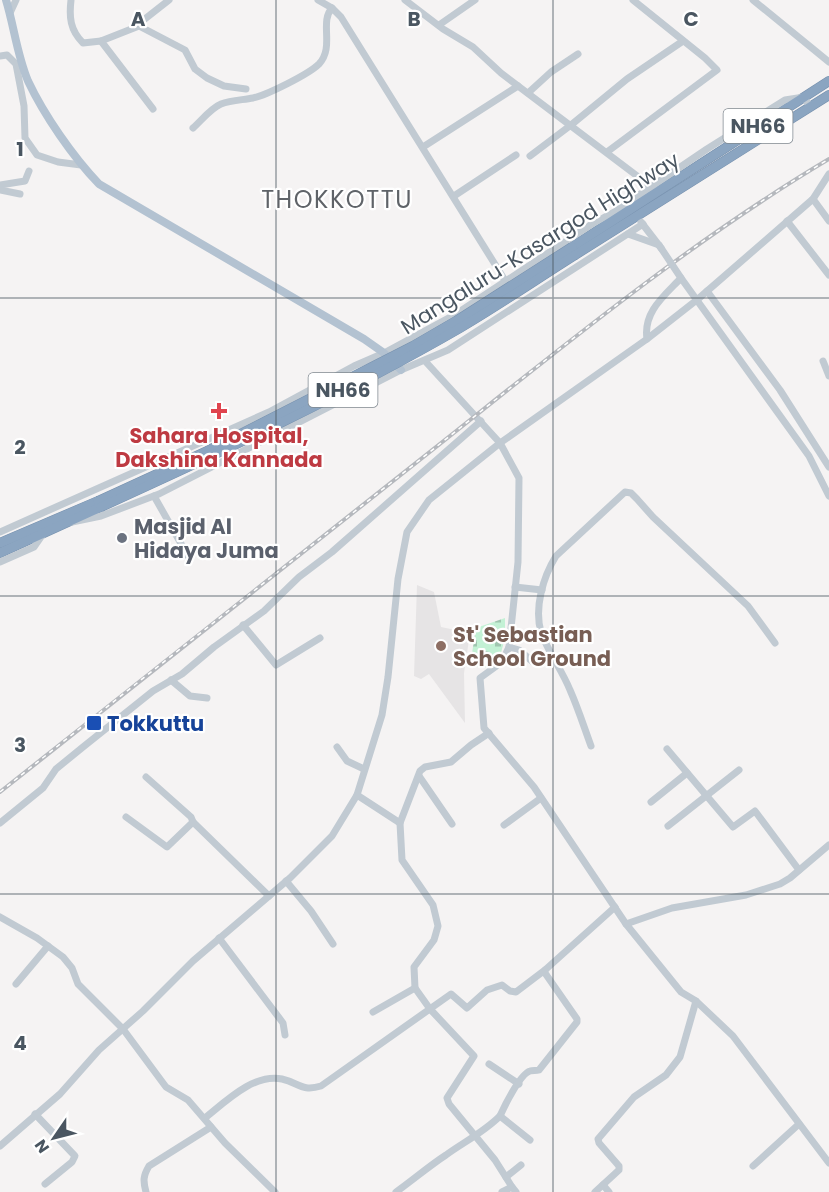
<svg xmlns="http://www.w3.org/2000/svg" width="829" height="1192" font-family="Poppins,sans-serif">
	<defs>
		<pattern id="cemetery-stones" width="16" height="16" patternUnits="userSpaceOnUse" patternTransform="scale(1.5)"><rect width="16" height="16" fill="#c3f1d5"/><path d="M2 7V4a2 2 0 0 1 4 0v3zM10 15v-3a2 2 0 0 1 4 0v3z" fill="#a0c6b0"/></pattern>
	</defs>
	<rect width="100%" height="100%" fill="#f5f3f3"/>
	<polygon fill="#e6e4e5" points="417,585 434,592 441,627 470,633 464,673 465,723 429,674 421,679 414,676"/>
	<polygon fill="url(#cemetery-stones)" points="505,618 505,638 499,660 484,668 470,666 476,628"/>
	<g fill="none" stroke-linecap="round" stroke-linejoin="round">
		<defs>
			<g id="highway">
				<polyline points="572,247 829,81"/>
				<polyline points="575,255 829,95"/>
				<polyline points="0,543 98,501"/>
				<polyline points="0,553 101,507"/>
			</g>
		</defs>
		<use href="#highway" stroke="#7690ad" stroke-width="10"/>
		<g stroke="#c1cad2" stroke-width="7">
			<path d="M71 0C69 17 70 30 83 43L101 41"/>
			<polyline points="318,0 332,8 341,17 506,282"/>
			<polyline points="405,0 443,29 473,47 501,73 657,191"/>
			<polyline points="753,0 829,62"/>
			<polyline points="10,13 16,0"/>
			<polyline points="439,25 475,0"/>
			<polyline points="139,26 185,50 195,69 207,78 224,86 246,89"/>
			<polyline points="0,56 7,55 16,64 24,106 25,138 37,155 58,162 81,165"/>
			<polyline points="528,93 551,72 578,54"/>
			<polyline points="153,109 101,41 139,26 141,22 169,0"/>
			<path d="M193 128C201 121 211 108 221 104 231 100 243 100 253 98 267 95 309 74 319 64 335 47 319 22 332 8"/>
			<polyline points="423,147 518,86"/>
			<polyline points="607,152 717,70 705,58 633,0"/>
			<polyline points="530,156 571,125 627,79 683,41"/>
			<polyline points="0,185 25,181 29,171"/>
			<polyline points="0,190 20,194"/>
			<polyline points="454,196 516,155"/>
			<polyline points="813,199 829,221"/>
			<polyline points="617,210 707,149 785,100 804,97 810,107"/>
			<polyline points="787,221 829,275"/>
			<polyline points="641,222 661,248"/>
			<polyline points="628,234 659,245"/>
			<polyline points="707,291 780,390 829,467"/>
			<polyline points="647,339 698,299 813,199 829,174"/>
			<polyline points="425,361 500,443 519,478 518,562 509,647 502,662 480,678 484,728 534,787 626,924 681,992 696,1001 733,1036 829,1163"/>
			<polyline points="823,361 829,376"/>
			<polyline points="154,496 188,556"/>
			<polyline points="72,522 101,516 159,494 401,370 448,350 643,224"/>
			<polyline points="0,532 269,412 354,366 384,353 456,314 592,224 616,211 629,210"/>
			<polyline points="0,562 34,547 43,534"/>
			<polyline points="515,587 542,590"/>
			<polyline points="243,625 276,665 320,638"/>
			<polyline points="509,647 519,650 533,662"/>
			<polyline points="171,680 190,696 207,698"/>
			<path d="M591 746C584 727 578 708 570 690 562 670 548 652 541 632 534 608 543 577 556 556L625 492 631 493 637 499 653 517 748 606 775 643"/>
			<polyline points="337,747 347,761 364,769"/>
			<polyline points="667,749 733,827 755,811 799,870"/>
			<polyline points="419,776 452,824"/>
			<polyline points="146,777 191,817 193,822 269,896"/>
			<polyline points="357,795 400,823"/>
			<polyline points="651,802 687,773"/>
			<polyline points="126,817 167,847 193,822"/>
			<polyline points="0,823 43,788 56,769 83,747 153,691 182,674 214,647 264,611 299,577 332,552 481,421"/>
			<polyline points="504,825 541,798"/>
			<polyline points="668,826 739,770"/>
			<polyline points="286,881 311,911 333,944"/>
			<polyline points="0,917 37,938 63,957 72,968 78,984 123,1029 166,1087 188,1100 225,1143 275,1192"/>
			<polyline points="626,924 672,908 746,895 780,884 790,878 829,845"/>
			<polyline points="219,938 283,1023 285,1035"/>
			<polyline points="16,984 48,946"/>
			<polyline points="415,988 414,967 434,940 438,926 433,905 402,860 400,823 420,771 425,767 451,762 471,745 489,733"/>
			<polyline points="373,1012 415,988 430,1009 474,1056 447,1098 449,1104 495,1160 512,1187"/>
			<polyline points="489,1064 519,1084"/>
			<polyline points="35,1114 75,1156 72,1162 45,1184"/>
			<path d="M500 1116C504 1107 520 1074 530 1071 533 1070 536 1071 539 1070L577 1022V1019L545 973V970L615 907"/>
			<path d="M205 1118C225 1102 254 1073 282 1079 299 1083 302 1092 321 1086L451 994 467 1008 487 990 502 985 510 991 516 992 545 970"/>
			<path d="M0 1146 60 1094 99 1050 143 1011 193 961 290 878 332 836 357 795 382 715 388 677 398 579 407 532 429 500 500 443 647 339C643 312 664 296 681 278L809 456 829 496"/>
			<polyline points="753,1166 799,1124"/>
			<polyline points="506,1177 521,1165"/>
			<polyline points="603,1185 609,1192"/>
			<path d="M146 1192C143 1181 143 1176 149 1166L211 1127"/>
			<path d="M396 1192C413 1180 429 1166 446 1155 464 1142 484 1132 500 1116L530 1140"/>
			<polyline points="502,1192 512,1187 516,1192"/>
			<polyline points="595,1192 619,1170 619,1166 599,1143 598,1139 634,1097 666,1075 680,1057 696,1001"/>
		</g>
		<path stroke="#b3c2d1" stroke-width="8" d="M6 0C14 26 17 55 28 81 44 115 73 157 99 184L364 339 384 353 401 370"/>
		<use href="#highway" stroke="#8ba5c1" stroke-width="9"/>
		<defs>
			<path id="rail" d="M0 792C145 676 291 562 436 447 562 347 691 241 829 159"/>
		</defs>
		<use href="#rail" stroke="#b5b8bd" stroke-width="4"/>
		<use href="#rail" stroke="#fff" stroke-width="1.5" stroke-dasharray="4.5" stroke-linecap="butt"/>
		<defs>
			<g id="highway-bridge">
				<polyline points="98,501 207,451 413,346 456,321 572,247"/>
				<path d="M101 507C222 452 344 395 460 328 499 305 537 279 575 255"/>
			</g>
		</defs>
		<use href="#highway-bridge" stroke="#7690ad" stroke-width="10" stroke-linecap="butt"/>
		<polyline stroke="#c1cad2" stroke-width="7" points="661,248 681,278"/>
		<use href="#highway-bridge" stroke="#8ba5c1" stroke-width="9"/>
	</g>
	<path fill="none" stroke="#4a5661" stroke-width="1.5" stroke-opacity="0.55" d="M276 0V1192M553 0V1192M0 298H829M0 596H829M0 894H829"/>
	<path fill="#e0444e" stroke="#fff" stroke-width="2" d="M216 402h6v6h6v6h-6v6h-6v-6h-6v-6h6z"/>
	<circle fill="#6b7280" stroke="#fff" stroke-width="2" cx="122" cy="538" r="6"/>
	<circle fill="#8d6e63" stroke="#fff" stroke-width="2" cx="441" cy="646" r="6"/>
	<rect fill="#1a4fb4" stroke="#fff" stroke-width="2" x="86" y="715" width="16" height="16" rx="3"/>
	<g text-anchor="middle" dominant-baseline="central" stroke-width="4.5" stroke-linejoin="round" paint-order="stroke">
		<g fill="#fff" stroke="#808990" stroke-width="1.5">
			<rect x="723.5" y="109" width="69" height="34" rx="4.5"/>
			<rect x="308.5" y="373" width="69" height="34" rx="4.5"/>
		</g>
		<g font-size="20" font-weight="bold" fill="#4a5661">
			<text x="758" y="126">NH66</text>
			<text x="343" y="390">NH66</text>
		</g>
		<g font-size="21" fill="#4a5661" stroke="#fff">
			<text transform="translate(540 243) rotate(-32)">Mangaluru-Kasargod Highway</text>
		</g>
		<g font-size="21" font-weight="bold" fill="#be3a42" stroke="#fff">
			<text x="219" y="435">Sahara Hospital,<tspan x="219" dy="24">Dakshina Kannada</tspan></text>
		</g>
		<g font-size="21" font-weight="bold" fill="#5b616d" stroke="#fff" text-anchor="start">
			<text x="134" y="526">Masjid Al<tspan x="134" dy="24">Hidaya Juma</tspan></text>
		</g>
		<g font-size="21" font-weight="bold" fill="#785e54" stroke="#fff" text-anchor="start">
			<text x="453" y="634">St' Sebastian<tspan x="453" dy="24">School Ground</tspan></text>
		</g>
		<g font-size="21" font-weight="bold" fill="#164399" stroke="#fff" text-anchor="start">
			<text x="107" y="723">Tokkuttu</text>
		</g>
		<g font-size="24" letter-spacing="1.5" fill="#5f6368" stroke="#fff">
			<text x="337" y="199">THOKKOTTU</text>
		</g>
	</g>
	<g font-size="20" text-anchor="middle" font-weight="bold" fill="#4a5661" stroke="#fff" stroke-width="4.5" stroke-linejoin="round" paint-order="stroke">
		<text x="138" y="26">A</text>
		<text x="414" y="26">B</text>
		<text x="691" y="26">C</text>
		<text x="20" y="156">1</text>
		<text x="20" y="454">2</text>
		<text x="20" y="752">3</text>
		<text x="20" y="1050">4</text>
	</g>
	<g transform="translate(54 1138) rotate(235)" stroke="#ffffff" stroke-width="4.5" paint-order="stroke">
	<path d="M0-4.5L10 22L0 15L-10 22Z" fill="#4a5661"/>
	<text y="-9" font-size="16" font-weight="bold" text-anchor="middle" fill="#4a5661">N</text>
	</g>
</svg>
